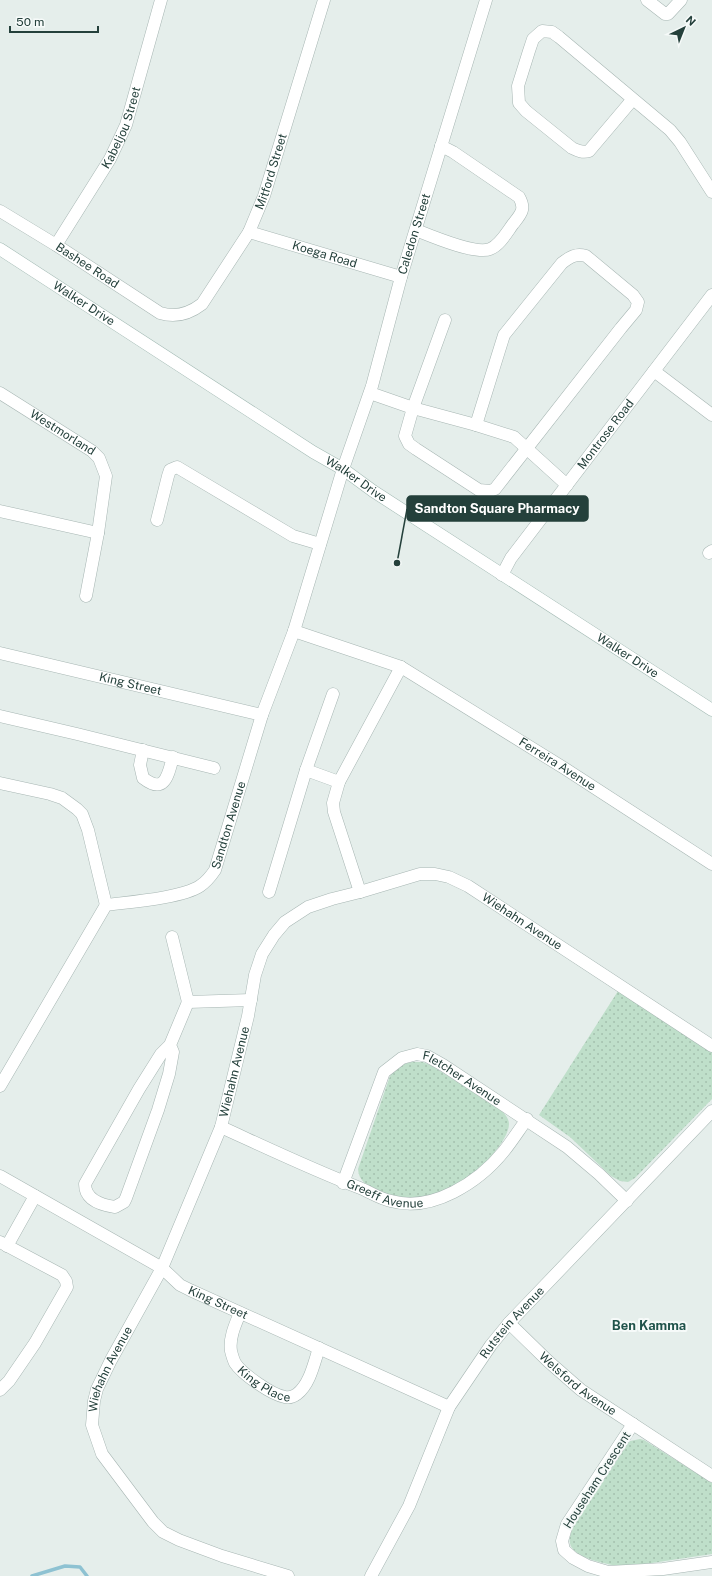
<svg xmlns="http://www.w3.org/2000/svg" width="712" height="1576" font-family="'Public Sans',sans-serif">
	<defs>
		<pattern id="green-dots" width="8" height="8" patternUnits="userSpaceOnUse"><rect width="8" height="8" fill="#bfdfca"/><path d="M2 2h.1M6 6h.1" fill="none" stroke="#a4c0ae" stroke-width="1.8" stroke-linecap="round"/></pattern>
	</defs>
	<rect width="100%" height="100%" fill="#e5eeeb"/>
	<g fill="url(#green-dots)">
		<polygon points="618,991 712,1051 712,1099 635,1178 628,1182 620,1181 611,1176 570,1137 539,1115"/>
		<path d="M412 1062H423L432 1066 500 1109C504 1113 509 1118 509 1124 509 1140 481 1169 469 1177 456 1185 441 1193 427 1196 410 1201 392 1197 377 1190 366 1185 359 1181 358 1169L390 1076C396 1067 402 1064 412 1062Z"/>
		<path d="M640 1439 644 1440 712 1483V1554L625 1567C614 1566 603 1563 592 1560 572 1553 563 1545 575 1524L627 1445 630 1441Z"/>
	</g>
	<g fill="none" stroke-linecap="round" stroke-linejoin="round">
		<polyline stroke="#8ec2d2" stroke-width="3.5" points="32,1576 65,1566 80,1567 87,1576"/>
		<defs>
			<g id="street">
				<polyline points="647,0 665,14 668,14 681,0"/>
				<path d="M633 99 589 151C583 153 578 151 572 148L526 111 519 103 518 86 529 51 533 39 542 31 552 32 559 37 670 130 680 142 712 192"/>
				<path id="s1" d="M0 211 56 245 160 313C176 318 189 314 202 304L249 232 264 196 324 0"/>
				<path d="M416 230C431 236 476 255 490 249 500 245 507 232 513 224 521 214 526 209 519 197L453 152 441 146"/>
				<path id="s2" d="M249 232 401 277"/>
				<path id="s3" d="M56 245 110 159 126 125 161 0"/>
				<path d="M445 320 413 408 405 436 409 444 416 449 479 490 490 491 495 489 621 328 636 310 638 302 633 295 586 256C576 253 570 257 562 263L504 335 476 425"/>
				<polyline points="654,371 712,415"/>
				<path id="s4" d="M0 393 92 451 99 458 106 476 98 533 86 596"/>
				<polyline points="370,393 413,408 476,425 514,437 567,485"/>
				<polyline points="0,511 98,533"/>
				<polyline points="157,520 168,476 170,470 177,467 293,536 320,544"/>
				<polyline points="709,553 712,551"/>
				<path id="s5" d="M502 575 511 558 712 295"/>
				<path id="s6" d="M294 631 401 667 564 768 712 864"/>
				<path id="s7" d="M0 653 262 715"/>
				<polyline points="0,716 77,734 214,768"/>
				<path d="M143 750 140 765 143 778C165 795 168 775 173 757"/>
				<polyline points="306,770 339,782"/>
				<polyline points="0,783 50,794 62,798 77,809 82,814 88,830 106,905"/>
				<polyline points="269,892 306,770 333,694"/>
				<polyline points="360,892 334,812 333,803 339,782 401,667"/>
				<polyline points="172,937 188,1002 251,1000"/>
				<path d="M170 1045 173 1052 169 1074 158 1110 126 1198 124 1202 115 1207C101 1205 85 1200 85 1184L139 1089 161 1054 170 1045 188 1002"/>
				<path id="s8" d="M0 1086 106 905C129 902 182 898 200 886 206 882 211 876 215 870L262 715 294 631 343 469 372 386 401 277 486 0"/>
				<path id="s9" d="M221 1127C267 1148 313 1170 360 1188 370 1192 380 1199 391 1201 432 1213 479 1182 504 1151 512 1141 519 1130 527 1119"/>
				<path id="s10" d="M0 1176 162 1268 180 1285 190 1290 449 1407"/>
				<path id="s11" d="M343 1183 384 1072 402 1058 417 1054 427 1056 443 1065 567 1147 599 1174 627 1201"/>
				<polyline points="0,1242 62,1275 66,1281 67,1287 35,1343 9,1381 0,1390"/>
				<polyline points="7,1246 35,1196"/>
				<path id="s12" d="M240 1313C235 1325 229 1338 231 1351 232 1355 233 1359 235 1363 242 1374 272 1395 285 1397 289 1398 293 1397 297 1394 310 1384 314 1363 319 1348"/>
				<path id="s13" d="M509 1323 549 1362 581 1390 712 1476"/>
				<polyline points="633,1424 567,1524 562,1541 564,1550 573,1558 588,1566 608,1572 663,1569 712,1562"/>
				<path id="s14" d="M288 1576 222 1556 179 1540 163 1532 153 1522 102 1454 92 1425 94 1401 97 1389 111 1360 162 1268 221 1127 248 1016 255 975 262 954 274 935 285 922 308 907 332 899 360 892 420 874H435L449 877 468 886 712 1046"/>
				<path id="s15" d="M371 1576 409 1506 449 1407 491 1345 509 1323 712 1111"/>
			</g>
			<g id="secondary">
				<path id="s16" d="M0 249 313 452 343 469 373 491 712 710"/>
			</g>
		</defs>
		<use href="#street" stroke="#a7b6b3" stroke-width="13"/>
		<use href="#secondary" stroke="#a3bab4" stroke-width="13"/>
		<use href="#street" stroke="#fff" stroke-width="12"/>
		<use href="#secondary" stroke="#fff" stroke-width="12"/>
	</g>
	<g text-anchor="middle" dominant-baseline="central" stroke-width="4" stroke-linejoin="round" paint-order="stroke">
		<g font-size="12" fill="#24403b" stroke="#f6faf9">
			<text stroke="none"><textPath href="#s3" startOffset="135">Kabeljou Street</textPath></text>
			<text stroke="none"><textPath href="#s1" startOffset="385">Mitford Street</textPath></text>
			<text stroke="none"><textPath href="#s8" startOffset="995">Caledon Street</textPath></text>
			<text stroke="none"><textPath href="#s2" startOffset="79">Koega Road</textPath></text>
			<text stroke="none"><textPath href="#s1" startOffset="103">Bashee Road</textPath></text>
			<text stroke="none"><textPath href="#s16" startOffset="100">Walker Drive</textPath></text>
			<text stroke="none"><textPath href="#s4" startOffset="74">Westmorland</textPath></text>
			<text stroke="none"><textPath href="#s5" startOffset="175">Montrose Road</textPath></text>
			<text stroke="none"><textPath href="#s16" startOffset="424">Walker Drive</textPath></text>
			<text stroke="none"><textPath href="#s16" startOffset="748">Walker Drive</textPath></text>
			<text stroke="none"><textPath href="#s7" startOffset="134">King Street</textPath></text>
			<text stroke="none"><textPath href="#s6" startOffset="297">Ferreira Avenue</textPath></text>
			<text stroke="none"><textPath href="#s8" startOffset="375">Sandton Avenue</textPath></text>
			<text stroke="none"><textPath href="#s14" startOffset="1066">Wiehahn Avenue</textPath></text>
			<text stroke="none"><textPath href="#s14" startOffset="646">Wiehahn Avenue</textPath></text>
			<text stroke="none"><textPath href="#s11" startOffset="208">Fletcher Avenue</textPath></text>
			<text stroke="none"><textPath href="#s9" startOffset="178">Greeff Avenue</textPath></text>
			<text stroke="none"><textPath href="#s10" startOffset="253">King Street</textPath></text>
			<text stroke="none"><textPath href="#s15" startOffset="292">Rutstein Avenue</textPath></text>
			<text stroke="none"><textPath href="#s14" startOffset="322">Wiehahn Avenue</textPath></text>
			<text stroke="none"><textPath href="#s12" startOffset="89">King Place</textPath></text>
			<text stroke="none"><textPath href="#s13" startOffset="92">Welsford Avenue</textPath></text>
			<text transform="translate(597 1480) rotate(-57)">Househam Crescent</text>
		</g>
		<g font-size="13" font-weight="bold" fill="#20534b" stroke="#f6faf9">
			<text x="649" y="1325">Ben Kamma</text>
		</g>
	</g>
	<path fill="none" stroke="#24403b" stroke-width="1.5" d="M397 563L407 509"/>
	<circle fill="#24403b" stroke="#f6faf9" stroke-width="1.5" cx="397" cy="563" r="4"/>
	<rect fill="#24403b" stroke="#24403b" stroke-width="1.5" x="407" y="496" width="181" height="25" rx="4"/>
	<g font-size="13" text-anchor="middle" font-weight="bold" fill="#fff">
		<text x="497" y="513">Sandton Square Pharmacy</text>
	</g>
	<g transform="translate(684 28) rotate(43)" stroke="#f6faf9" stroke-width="3" paint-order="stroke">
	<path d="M0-3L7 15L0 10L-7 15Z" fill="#24403b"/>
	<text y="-6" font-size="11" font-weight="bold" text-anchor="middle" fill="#24403b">N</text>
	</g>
	<path d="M10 26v6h88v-6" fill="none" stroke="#24403b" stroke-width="2"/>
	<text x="16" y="26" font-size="12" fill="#24403b" stroke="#f6faf9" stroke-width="3" paint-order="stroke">50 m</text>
</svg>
